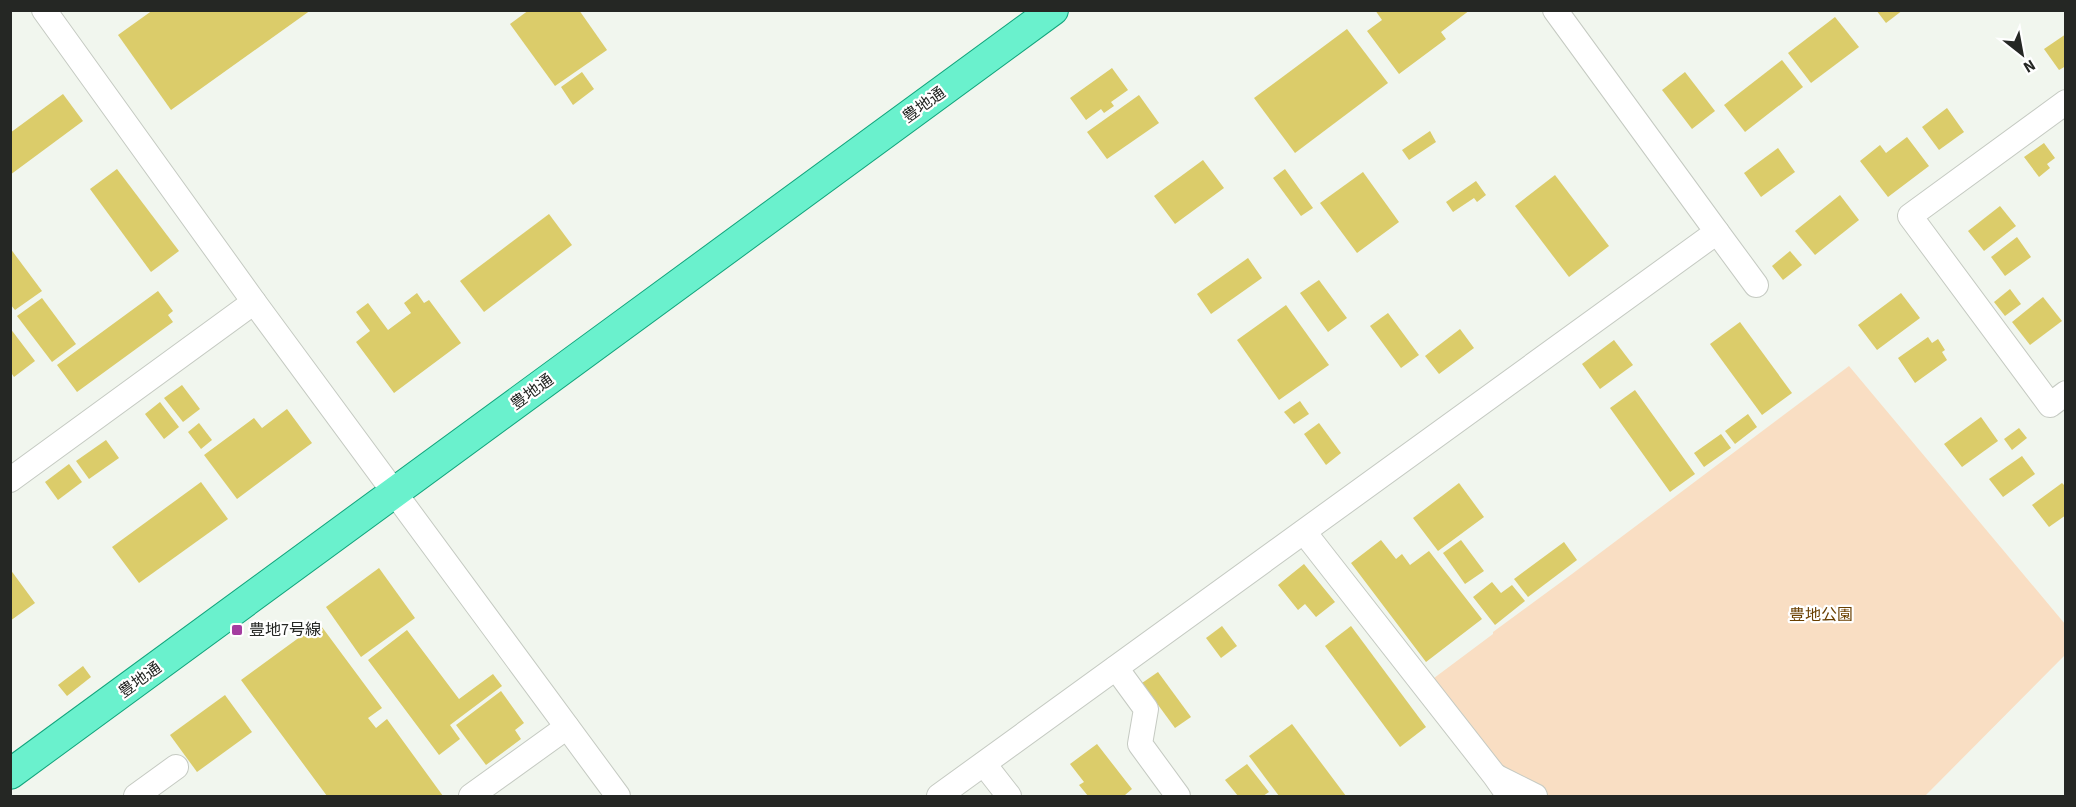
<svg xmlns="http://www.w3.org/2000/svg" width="2076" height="807" font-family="'Source Sans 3','Noto Sans JP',sans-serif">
	<rect width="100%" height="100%" fill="#f1f6ee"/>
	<polygon fill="#f9dec3" points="1849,366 2065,624 2065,655 1925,796 1497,796 1418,690 1493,634 1493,632 1572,574"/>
	<g fill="#dbcc6a">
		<polygon points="153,10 311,10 171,110 118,35"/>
		<polygon points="529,10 579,10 607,50 555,86 510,24"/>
		<polygon points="1375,10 1470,10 1441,32 1446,39 1399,74 1367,31 1382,20"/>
		<polygon points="1876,10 1903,10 1886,23"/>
		<polygon points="1835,17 1859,47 1811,83 1788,53"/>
		<polygon points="1347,29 1388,83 1295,153 1254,98"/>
		<polygon points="2066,34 2066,66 2059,70 2044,49"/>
		<polygon points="1782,60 1803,87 1745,132 1724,105"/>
		<polygon points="1112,68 1128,90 1111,102 1114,106 1104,113 1101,109 1086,120 1070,98"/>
		<polygon points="582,72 594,89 573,105 561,87"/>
		<polygon points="1685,72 1715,111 1692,129 1662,90"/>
		<polygon points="63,94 83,121 10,175 10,133"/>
		<polygon points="1139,95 1159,123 1107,159 1087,132"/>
		<polygon points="1947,108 1964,132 1939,150 1922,127"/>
		<polygon points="1430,131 1436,142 1409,160 1402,150"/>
		<polygon points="1907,137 1929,166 1888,197 1860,161 1880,145 1886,153"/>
		<polygon points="2044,143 2055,158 2047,164 2050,168 2039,177 2024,157"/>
		<polygon points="1778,148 1795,172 1761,197 1744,173"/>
		<polygon points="1203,160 1224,188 1175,224 1154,196"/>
		<polygon points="117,169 179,251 151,272 90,189"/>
		<polygon points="1285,169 1313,208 1301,216 1273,178"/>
		<polygon points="1363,172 1399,222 1357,253 1320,203"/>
		<polygon points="1555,175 1609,246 1569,277 1515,206"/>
		<polygon points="1476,181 1486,195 1477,202 1474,198 1453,212 1446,202"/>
		<polygon points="1840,195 1859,220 1815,255 1795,231"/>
		<polygon points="2000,206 2016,226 1984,251 1968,231"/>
		<polygon points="549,214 572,245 484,312 460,281"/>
		<polygon points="2017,237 2031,257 2005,276 1991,257"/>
		<polygon points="10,248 42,291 15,310 10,304"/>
		<polygon points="1790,251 1802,265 1783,280 1772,266"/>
		<polygon points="1248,258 1262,278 1211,314 1197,294"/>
		<polygon points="1319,280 1347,318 1328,332 1300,293"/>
		<polygon points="2010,289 2021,304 2005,316 1994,302"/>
		<polygon points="158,291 173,311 168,315 173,322 77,392 57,365"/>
		<polygon points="417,293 424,303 429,300 461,343 394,393 356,342 370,331 356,312 368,303 388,330 411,313 404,303"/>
		<polygon points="1901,293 1920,318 1877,350 1858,325"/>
		<polygon points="2043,297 2062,321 2030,345 2012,322"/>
		<polygon points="42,298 76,344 52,362 17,316"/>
		<polygon points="1286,305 1329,365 1279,400 1237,340"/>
		<polygon points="1388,313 1419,355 1401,368 1370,326"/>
		<polygon points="1740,322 1792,393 1762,415 1710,344"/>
		<polygon points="10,328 35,361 14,377 10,371"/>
		<polygon points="1460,329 1474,348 1439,374 1425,356"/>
		<polygon points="1928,337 1932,343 1938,339 1945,350 1942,352 1947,360 1915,383 1898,358"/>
		<polygon points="1614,340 1633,365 1600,389 1582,364"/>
		<polygon points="182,385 200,409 183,422 164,398"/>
		<polygon points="1635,390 1695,474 1670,492 1610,408"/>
		<polygon points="1300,401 1309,414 1294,424 1284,412"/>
		<polygon points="160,402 179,427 164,439 145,414"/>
		<polygon points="287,409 312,443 237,499 204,455 254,418 262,428"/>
		<polygon points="1748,414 1757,427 1735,444 1725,431"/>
		<polygon points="1981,417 1998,441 1962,467 1944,444"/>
		<polygon points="199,423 212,440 201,449 188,432"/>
		<polygon points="1319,423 1341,453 1326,465 1304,434"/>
		<polygon points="2019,428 2027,438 2012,450 2004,439"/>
		<polygon points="1721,434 1731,448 1704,467 1694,453"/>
		<polygon points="106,440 119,458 89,479 76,461"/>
		<polygon points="2022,456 2035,474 2003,497 1989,479"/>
		<polygon points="69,464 82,482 58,500 45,482"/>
		<polygon points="201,482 228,519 139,583 112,547"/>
		<polygon points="1459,483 1484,517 1438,551 1413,518"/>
		<polygon points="2062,483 2066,487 2066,515 2049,527 2032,505"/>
		<polygon points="1381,540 1396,559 1402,554 1410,565 1429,551 1482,619 1426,662 1351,563"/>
		<polygon points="1461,540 1484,571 1465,584 1443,553"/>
		<polygon points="1564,542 1577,560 1528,597 1514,579"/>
		<polygon points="1304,564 1335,602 1316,617 1305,604 1298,610 1278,585"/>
		<polygon points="379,568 415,618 361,657 326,607"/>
		<polygon points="10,569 35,603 10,621"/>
		<polygon points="1492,582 1501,593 1512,585 1525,601 1495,625 1473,597"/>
		<polygon points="319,623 382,708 368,718 376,728 387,719 443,796 327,796 241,680"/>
		<polygon points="1222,626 1237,646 1221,658 1206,638"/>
		<polygon points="1351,626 1426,727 1400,747 1325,646"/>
		<polygon points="407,630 459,699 493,674 502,686 450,725 460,739 439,755 368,660"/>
		<polygon points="83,666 91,677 67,696 58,685"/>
		<polygon points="1158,672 1191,717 1175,728 1142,683"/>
		<polygon points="501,691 524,723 515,730 521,739 486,765 456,725"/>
		<polygon points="225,695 252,732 197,772 170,735"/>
		<polygon points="1292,724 1346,796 1279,796 1249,756"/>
		<polygon points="1097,744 1132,789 1125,795 1126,796 1088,796 1079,785 1084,782 1070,764"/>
		<polygon points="1247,764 1269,792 1263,796 1238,796 1225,780"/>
	</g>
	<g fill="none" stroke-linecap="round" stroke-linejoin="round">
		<defs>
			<g id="minor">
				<polyline points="44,10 254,302 618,796"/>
				<polyline points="2066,102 1910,216 2050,405 2066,393"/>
				<polyline points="1717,232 1756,285"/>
				<polyline points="10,480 254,302"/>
				<polyline points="1304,532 1495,776 1509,796"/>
				<polyline points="1116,668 1146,709 1140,744 1178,796"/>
				<polyline points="984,764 1009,796"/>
				<polyline points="1497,777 1535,796"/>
				<polyline points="136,796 176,767"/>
				<polyline points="471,796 567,727"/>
				<polyline points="939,796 1717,232 1555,10"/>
			</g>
			<polyline id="major" points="10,774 1053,10"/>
		</defs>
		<use href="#minor" stroke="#c5cac2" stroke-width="26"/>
		<use href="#major" stroke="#12a47c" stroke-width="32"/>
		<use href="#minor" stroke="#fff" stroke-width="24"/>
		<use href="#major" stroke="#6af1cd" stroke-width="30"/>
	</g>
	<rect fill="#a53da0" stroke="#fff" stroke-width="2" x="231" y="624" width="12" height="12" rx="3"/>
	<g text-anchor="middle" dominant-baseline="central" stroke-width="4.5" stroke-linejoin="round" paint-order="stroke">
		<g font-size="16" fill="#252724" stroke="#fff">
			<text transform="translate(924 105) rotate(-36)">豊地通</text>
			<text transform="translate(532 392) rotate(-36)">豊地通</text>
			<text transform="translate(140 680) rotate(-36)">豊地通</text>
		</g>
		<g font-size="16" fill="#693f00" stroke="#fff">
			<text x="1821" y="615">豊地公園</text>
		</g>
		<g font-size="16" fill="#252724" stroke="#fff" text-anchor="start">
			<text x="249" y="630">豊地7号線</text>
		</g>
	</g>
	<rect width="2076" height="807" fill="none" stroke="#252724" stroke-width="24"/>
	<g transform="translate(2022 54) rotate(149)" stroke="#ffffff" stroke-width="4.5" paint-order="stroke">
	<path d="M0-4.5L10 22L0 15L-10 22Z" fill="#252724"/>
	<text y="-9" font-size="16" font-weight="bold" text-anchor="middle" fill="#252724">N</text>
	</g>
</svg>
